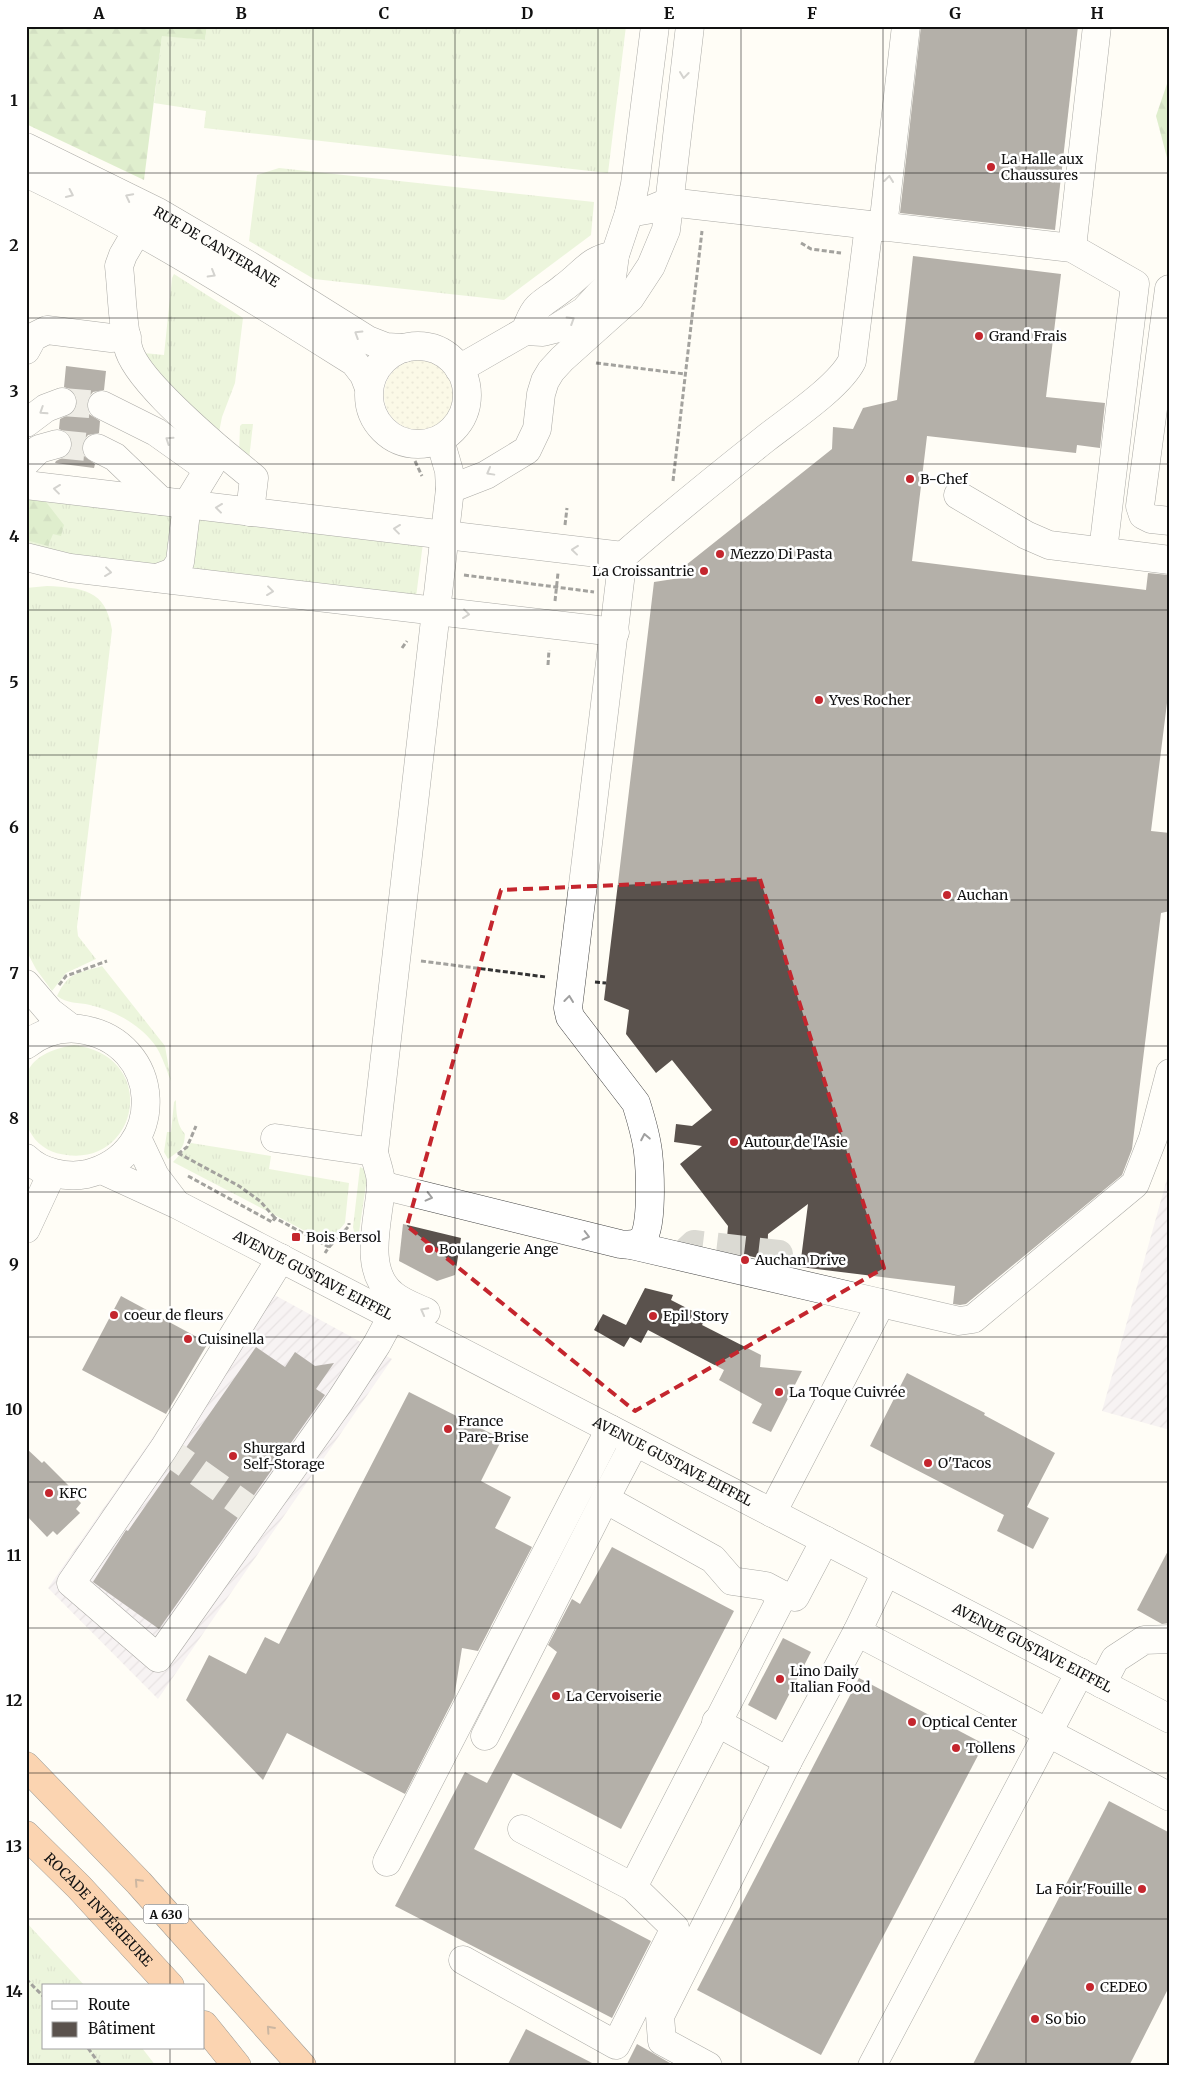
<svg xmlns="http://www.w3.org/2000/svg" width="1196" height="2092" font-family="Merriweather,serif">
	<defs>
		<pattern id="industrial-furrows" width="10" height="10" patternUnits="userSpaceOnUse" patternTransform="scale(1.25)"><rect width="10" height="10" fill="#eee6ef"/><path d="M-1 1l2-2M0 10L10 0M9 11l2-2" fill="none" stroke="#cbc4cc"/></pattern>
		<pattern id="farmland-dots" width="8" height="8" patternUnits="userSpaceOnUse" patternTransform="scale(1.25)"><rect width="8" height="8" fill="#f6f3d4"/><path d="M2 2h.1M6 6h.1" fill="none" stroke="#d2cfb5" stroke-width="1.8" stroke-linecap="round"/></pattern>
		<pattern id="grass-tufts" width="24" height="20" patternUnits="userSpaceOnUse" patternTransform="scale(1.25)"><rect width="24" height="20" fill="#d5ebbd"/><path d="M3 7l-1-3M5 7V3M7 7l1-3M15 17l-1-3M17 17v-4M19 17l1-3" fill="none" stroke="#b6c8a1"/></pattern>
		<pattern id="forest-firs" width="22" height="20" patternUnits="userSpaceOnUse" patternTransform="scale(1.25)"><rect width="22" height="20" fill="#b9dc9c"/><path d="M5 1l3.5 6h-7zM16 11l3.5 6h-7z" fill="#9ebc85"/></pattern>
	</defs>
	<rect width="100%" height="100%" fill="#fffdf5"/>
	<g fill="url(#industrial-furrows)">
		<polygon points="1170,1168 1170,1430 1102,1411"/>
		<polygon points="258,1286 392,1359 158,1699 48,1588"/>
	</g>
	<circle fill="url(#farmland-dots)" cx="419" cy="395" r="35"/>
	<g fill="url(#grass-tufts)">
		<polygon points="207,26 626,26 608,173 204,128 206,111 154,103 162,35 205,40"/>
		<polygon points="279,168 594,202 591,235 504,300 314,279 249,241 257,175"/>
		<polygon points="174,274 243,318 235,383 222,417 219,432 164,381 144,353 164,355 172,278"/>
		<polygon points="242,424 253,424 249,459 239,455 240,426"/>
		<polygon points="26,491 172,515 178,527 164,567 26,551"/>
		<polygon points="205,518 423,543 416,597 193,569 189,562 198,520"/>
		<path d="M47 586C82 588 106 589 112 630L77 927 78 936 96 959 66 973 52 991 36 969 26 950V588Z"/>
		<path d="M102 966 165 1046 171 1081C165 1067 161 1050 150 1039 135 1022 112 1010 90 1005 78 1002 67 1004 57 996 69 971 77 974 102 966Z"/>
		<path d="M74 1045C160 1056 139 1165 67 1155 54 1154 39 1147 32 1135 25 1125 26 1115 26 1103 26 1094 24 1080 27 1073 35 1054 57 1048 74 1045Z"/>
		<path d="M176 1100C176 1112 177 1126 185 1134 184 1150 180 1150 168 1159L164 1152 167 1132H171L174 1102Z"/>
		<polygon points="191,1143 271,1156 269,1169 349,1183 345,1223 328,1243 173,1162"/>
		<polygon points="360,1167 368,1171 357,1246 353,1227"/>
		<polygon points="26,1922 85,1986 44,1986 44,2048 142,2048 156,2066 26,2066"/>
	</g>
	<g fill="url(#forest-firs)">
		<polygon points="26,26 207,26 205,40 162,36 144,180 26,124"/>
		<polygon points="1170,75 1170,169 1156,116"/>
		<polygon points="26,499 46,502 64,525 61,536 53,534 48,546 26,540"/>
	</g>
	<g fill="#5a524d">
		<polygon points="921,26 1078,26 1055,230 900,213"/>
		<polygon points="913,256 1061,274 1046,397 1105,403 1100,448 1077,445 1076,453 927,436 912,561 1146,590 1148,573 1169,575 1167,592 1170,592 1170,679 1151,831 1170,833 1170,911 1161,913 1132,1149 1122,1175 966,1304 960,1305 953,1304 955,1286 800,1267 808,1204 768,1234 767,1260 726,1251 728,1226 680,1164 702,1146 674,1142 676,1124 692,1126 712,1110 672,1060 656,1073 626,1034 629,1010 604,1000 654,582 680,578 681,569 832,449 833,427 853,429 863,408 897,400"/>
		<polygon points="66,366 106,371 104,390 93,392 88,398 86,405 89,414 100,421 99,433 88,435 83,441 81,448 84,456 95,464 94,468 55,463 56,461 68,455 72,447 72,440 68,433 59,429 60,419 74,412 77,404 77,397 72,390 64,387"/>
		<polygon points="403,1224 461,1238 455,1275 437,1281 399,1261"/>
		<polygon points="645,1288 673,1295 671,1300 706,1318 702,1325 761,1355 760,1367 802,1371 771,1432 752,1423 762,1404 719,1380 724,1370 648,1330 641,1343 630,1337 624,1347 594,1330 603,1314 626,1325"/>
		<polygon points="121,1296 208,1343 166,1414 82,1370"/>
		<polygon points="256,1347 285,1367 295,1352 315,1366 334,1363 316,1389 325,1395 159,1629 93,1582 126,1530 128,1531"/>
		<polygon points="907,1373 985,1413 984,1415 1055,1453 1027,1507 1049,1518 1033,1549 997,1531 1004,1515 870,1446"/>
		<polygon points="409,1392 502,1439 481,1481 511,1497 495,1528 532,1547 478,1651 462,1648 454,1698 405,1794 287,1733 263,1780 186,1700 209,1655 246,1674 265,1637 279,1644"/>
		<polygon points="26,1448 42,1463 44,1461 78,1495 76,1498 81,1503 76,1509 80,1513 57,1535 53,1531 47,1537 26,1515"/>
		<polygon points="612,1547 734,1611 621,1829 513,1773 474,1849 651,1941 612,2018 395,1906 465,1772 487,1783 557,1652 548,1645 570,1603 572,1599 580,1604"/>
		<polygon points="1170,1547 1170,1623 1162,1624 1137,1610"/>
		<polygon points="783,1638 811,1652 776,1720 748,1705"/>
		<polygon points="859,1678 984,1744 821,2055 697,1990"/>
		<polygon points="1109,1801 1170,1833 1170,1985 1129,2066 972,2066"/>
		<polygon points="526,2029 598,2066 507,2066"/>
		<polygon points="637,2044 651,2052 675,2066 626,2066"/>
	</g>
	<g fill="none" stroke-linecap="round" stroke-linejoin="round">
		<g stroke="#dbdad3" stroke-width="28" stroke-dasharray="28 14" stroke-linecap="butt">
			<polyline points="62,402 102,405"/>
			<polyline points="57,444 97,448"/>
			<polyline points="680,1257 694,1244 779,1254 776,1279"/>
			<polyline points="164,1448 259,1516"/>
		</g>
		<defs>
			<g id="minor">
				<path id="s1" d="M26 147 158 212 250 266 368 340 386 347 404 348"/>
				<path d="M26 173C140 227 247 295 354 362L364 375 369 388"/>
				<polyline points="629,213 652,209 669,202 1072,248 1135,284 1103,551"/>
				<polyline points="883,227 906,26"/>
				<path d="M137 231 123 255 119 266C122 293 122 321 128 347 134 376 196 429 220 450L187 504 180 562 173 572 157 578"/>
				<polyline points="1072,248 1097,26"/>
				<polyline points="1169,289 1140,506 1143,515 1151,519 1170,521"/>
				<path d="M525 331C529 323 531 314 538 307 545 300 555 295 563 288 583 274 589 259 615 255"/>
				<circle cx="418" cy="395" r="49"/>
				<polyline points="26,350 33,337 47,330 111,338 127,337"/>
				<polyline points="459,369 525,331 543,332 555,329 584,311 606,287 612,277 615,255 629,213 635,184 655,26"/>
				<polyline points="102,405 156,432 208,469"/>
				<polyline points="26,423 46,408 62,402"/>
				<polyline points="97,448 115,457 161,501"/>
				<polyline points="220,450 254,478 250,512"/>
				<polyline points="26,462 39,449 57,444"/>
				<polyline points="26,485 623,556"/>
				<polyline points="450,489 486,475 527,450 537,429 541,394 545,381 551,371 562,359 630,298 651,266 666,230 690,26"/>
				<polyline points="958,495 1026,535 1049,545 1170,560"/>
				<polyline points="26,557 70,568 615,632"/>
				<polyline points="26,984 50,1012 71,1028"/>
				<path d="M26 1045C41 1033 60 1027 79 1029 164 1040 169 1154 87 1174 67 1178 41 1173 26 1158"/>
				<polyline points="137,1138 155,1176 174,1201"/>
				<polyline points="275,1138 374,1152"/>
				<path id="s2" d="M102 1170 176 1204 259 1247 1170 1719"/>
				<path d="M381 1185 620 1244C627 1245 635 1246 642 1240 653 1229 650 1169 648 1152 646 1135 641 1119 636 1103L570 1017 568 1008 623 556C669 516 717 477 765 439 789 420 839 387 852 361L869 225"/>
				<polyline points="26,1229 52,1173"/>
				<polyline points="631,1245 881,1303"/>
				<polyline points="281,1258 164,1448 71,1583 158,1658 340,1401 377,1344 392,1316"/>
				<path d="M426 1312C415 1307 401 1302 392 1294 362 1269 379 1219 381 1186 382 1176 376 1163 374 1152L450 489 449 471 440 440"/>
				<polyline points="635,1442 605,1499 713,1559 732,1581 766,1586 783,1595 795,1597 825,1540"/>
				<polyline points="772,1513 881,1303 959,1321 973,1319 1135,1184 1153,1138 1170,1073"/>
				<polyline points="857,1632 1170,1797"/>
				<polyline points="1102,1684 1115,1659 1144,1640 1170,1639"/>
				<polyline points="716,1722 788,1761"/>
				<polyline points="485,1736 605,1499"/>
				<polyline points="522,1829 633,1887 783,1595"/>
				<polyline points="387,1862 610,1429"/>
				<polyline points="463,1960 616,2045 675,1928 633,1887"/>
				<polyline points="708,2066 662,2041 660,2016 788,1761 857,1632 886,1572"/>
				<polyline points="872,2066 1080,1672"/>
			</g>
			<g id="highway">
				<polyline points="26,1766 139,1883 302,2066"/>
				<path id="s3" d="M26 1835 79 1887 170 1986"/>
				<polyline points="204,2025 237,2066"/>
			</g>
		</defs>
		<use href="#minor" stroke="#444" stroke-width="29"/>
		<use href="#highway" stroke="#222" stroke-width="29"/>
		<g stroke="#333" stroke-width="3" stroke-dasharray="5 2.5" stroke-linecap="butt">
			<polyline points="801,243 811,249 841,253"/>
			<polyline points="596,363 685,374"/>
			<polyline points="415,461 422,476"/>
			<polyline points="673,481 702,231"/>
			<polyline points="565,525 567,508"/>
			<polyline points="464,575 594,592"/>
			<polyline points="555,601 558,573"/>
			<polyline points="402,648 407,641"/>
			<polyline points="548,665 549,650"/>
			<polyline points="421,961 546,977"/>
			<polyline points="595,982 606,983"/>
			<polyline points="59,985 66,976 107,961"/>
			<polyline points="178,1153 239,1186 260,1201 275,1218"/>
			<polyline points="178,1154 187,1147 196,1126"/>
			<polyline points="188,1176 272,1222 275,1218 329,1247 325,1253"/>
			<polyline points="329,1247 349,1226 349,1223"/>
			<polyline points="26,1979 44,1997"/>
			<polyline points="88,2048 101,2066"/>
		</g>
		<use href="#minor" stroke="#fff" stroke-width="28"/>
		<use href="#highway" stroke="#f5a25d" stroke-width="28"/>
	</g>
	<defs><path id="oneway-chevron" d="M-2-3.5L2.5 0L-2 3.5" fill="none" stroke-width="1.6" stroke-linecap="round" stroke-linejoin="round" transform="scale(1.25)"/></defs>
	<g stroke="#a0a0a0">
		<use href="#oneway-chevron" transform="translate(684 75) rotate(97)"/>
		<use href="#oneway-chevron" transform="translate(889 179) rotate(-83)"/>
		<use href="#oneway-chevron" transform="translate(70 194) rotate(25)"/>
		<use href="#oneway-chevron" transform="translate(129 197) rotate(-153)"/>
		<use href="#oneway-chevron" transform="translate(212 274) rotate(30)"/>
		<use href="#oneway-chevron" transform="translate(571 320) rotate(-32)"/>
		<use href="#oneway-chevron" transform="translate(358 334) rotate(-148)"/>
		<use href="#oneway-chevron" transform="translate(43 411) rotate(147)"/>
		<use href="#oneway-chevron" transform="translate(169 440) rotate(-146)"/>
		<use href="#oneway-chevron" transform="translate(490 472) rotate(151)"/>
		<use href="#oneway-chevron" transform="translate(57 489) rotate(-173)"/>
		<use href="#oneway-chevron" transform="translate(219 508) rotate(-173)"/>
		<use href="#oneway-chevron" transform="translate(397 529) rotate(-173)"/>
		<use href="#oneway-chevron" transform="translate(575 550) rotate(-174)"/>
		<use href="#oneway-chevron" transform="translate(108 572) rotate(7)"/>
		<use href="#oneway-chevron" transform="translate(270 591) rotate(7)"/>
		<use href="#oneway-chevron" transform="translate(466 614) rotate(7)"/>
		<use href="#oneway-chevron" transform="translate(569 999) rotate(-83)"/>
		<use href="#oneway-chevron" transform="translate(645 1137) rotate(-101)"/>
		<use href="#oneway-chevron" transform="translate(429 1197) rotate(14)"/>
		<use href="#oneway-chevron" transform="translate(586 1236) rotate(14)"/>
		<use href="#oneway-chevron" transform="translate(424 1311) rotate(-152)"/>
	</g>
	<g stroke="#8e613b">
		<use href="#oneway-chevron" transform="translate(138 1882) rotate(-133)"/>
		<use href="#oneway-chevron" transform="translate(270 2029) rotate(-132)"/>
	</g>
	<path d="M0 0H1196V2092H0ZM760 879 884 1268 635 1411 407 1226 501 890Z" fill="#fffdf5" fill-opacity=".55" fill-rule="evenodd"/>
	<path fill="none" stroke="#c4262e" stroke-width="4" stroke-dasharray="10 6" stroke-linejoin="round" d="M760 879 884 1268 635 1411 407 1226 501 890Z"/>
	<path fill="none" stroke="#111" stroke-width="1" stroke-opacity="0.55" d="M170 26V1986M313 26V2066M455 26V2066M598 26V2066M741 26V2066M883 26V2066M1026 26V2066M26 173H1170M26 318H1170M26 464H1170M26 610H1170M26 755H1170M26 900H1170M26 1046H1170M26 1192H1170M26 1337H1170M26 1482H1170M26 1628H1170M26 1773H1170M26 1919H1170M170 2048V2066"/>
	<g fill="#c4262e" stroke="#fff" stroke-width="2">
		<circle cx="991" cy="167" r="5"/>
		<circle cx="979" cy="336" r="5"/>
		<circle cx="910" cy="479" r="5"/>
		<circle cx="720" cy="554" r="5"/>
		<circle cx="704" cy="571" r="5"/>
		<circle cx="819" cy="700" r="5"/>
		<circle cx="947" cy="895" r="5"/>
		<circle cx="734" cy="1142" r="5"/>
		<rect x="291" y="1232" width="10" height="10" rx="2.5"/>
		<circle cx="429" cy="1249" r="5"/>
		<circle cx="745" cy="1260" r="5"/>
		<circle cx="114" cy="1315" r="5"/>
		<circle cx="653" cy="1316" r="5"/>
		<circle cx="188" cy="1339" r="5"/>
		<circle cx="779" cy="1392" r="5"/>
		<circle cx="448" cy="1429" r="5"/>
		<circle cx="233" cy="1456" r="5"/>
		<circle cx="928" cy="1463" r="5"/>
		<circle cx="49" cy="1493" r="5"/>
		<circle cx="780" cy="1679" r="5"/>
		<circle cx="556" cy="1696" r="5"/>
		<circle cx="912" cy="1722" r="5"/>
		<circle cx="956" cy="1748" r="5"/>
		<circle cx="1142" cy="1889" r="5"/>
		<circle cx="1090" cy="1987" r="5"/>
		<circle cx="1035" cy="2019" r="5"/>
	</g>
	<g text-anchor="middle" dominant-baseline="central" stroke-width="5" stroke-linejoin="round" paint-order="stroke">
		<rect fill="#fff" stroke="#585858" stroke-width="1" x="143.5" y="1904.5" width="45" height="19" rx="4"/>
		<g font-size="12" font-weight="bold" fill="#111">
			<text x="166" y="1914">A 630</text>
		</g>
		<g font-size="14" fill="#111" stroke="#fff" text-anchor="start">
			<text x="1001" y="159">La Halle aux<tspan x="1001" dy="16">Chaussures</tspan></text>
			<text x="989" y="336">Grand Frais</text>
			<text x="920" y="479">B-Chef</text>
			<text x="730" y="554">Mezzo Di Pasta</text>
			<text x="694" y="571" text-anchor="end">La Croissantrie</text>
			<text x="829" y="700">Yves Rocher</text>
			<text x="957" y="895">Auchan</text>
			<text x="744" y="1142">Autour de l'Asie</text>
			<text x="306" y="1237">Bois Bersol</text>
			<text x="439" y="1249">Boulangerie Ange</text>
			<text x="755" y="1260">Auchan Drive</text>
			<text x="124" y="1315">coeur de fleurs</text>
			<text x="663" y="1316">Epil Story</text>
			<text x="198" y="1339">Cuisinella</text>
			<text x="789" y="1392">La Toque Cuivrée</text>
			<text x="458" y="1421">France<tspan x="458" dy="16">Pare-Brise</tspan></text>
			<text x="243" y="1448">Shurgard<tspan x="243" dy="16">Self-Storage</tspan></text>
			<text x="938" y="1463">O'Tacos</text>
			<text x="59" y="1493">KFC</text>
			<text x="790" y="1671">Lino Daily<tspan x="790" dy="16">Italian Food</tspan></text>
			<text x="566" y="1696">La Cervoiserie</text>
			<text x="922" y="1722">Optical Center</text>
			<text x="966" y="1748">Tollens</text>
			<text x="1132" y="1889" text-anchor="end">La Foir'Fouille</text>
			<text x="1100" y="1987">CEDEO</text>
			<text x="1045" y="2019">So bio</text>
		</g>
		<g font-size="14" fill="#111" stroke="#fff">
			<text stroke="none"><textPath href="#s1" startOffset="215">RUE DE CANTERANE</textPath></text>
			<text stroke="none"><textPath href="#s2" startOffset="236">AVENUE GUSTAVE EIFFEL</textPath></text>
			<text stroke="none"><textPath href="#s2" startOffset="641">AVENUE GUSTAVE EIFFEL</textPath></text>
			<text stroke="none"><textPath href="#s2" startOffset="1046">AVENUE GUSTAVE EIFFEL</textPath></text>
			<text stroke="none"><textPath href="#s3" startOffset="104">ROCADE INTÉRIEURE</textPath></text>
		</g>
	</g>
	<rect width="1196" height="2092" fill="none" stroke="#ffffff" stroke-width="55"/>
	<rect x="42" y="1984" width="162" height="65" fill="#ffffff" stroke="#a0a0a0"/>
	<rect x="52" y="2001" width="25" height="8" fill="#ffffff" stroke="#a0a0a0"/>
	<text x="88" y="2010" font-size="15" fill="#111111">Route</text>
	<rect x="52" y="2022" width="25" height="15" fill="#5a524d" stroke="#a0a0a0"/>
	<text x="88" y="2034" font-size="15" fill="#111111">Bâtiment</text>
	<rect x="28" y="28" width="1140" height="2036" fill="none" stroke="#111" stroke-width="2"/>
	<g font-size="16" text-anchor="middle" font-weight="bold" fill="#111">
		<text x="99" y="19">A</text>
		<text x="241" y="19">B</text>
		<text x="384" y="19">C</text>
		<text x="527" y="19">D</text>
		<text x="669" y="19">E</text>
		<text x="812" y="19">F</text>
		<text x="955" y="19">G</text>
		<text x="1097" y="19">H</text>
		<text x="14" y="106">1</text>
		<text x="14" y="251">2</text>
		<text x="14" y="397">3</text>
		<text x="14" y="542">4</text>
		<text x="14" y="688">5</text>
		<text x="14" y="833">6</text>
		<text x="14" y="979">7</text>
		<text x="14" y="1124">8</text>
		<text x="14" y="1270">9</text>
		<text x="14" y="1415">10</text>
		<text x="14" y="1561">11</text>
		<text x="14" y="1706">12</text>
		<text x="14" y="1852">13</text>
		<text x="14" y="1997">14</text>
	</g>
</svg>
